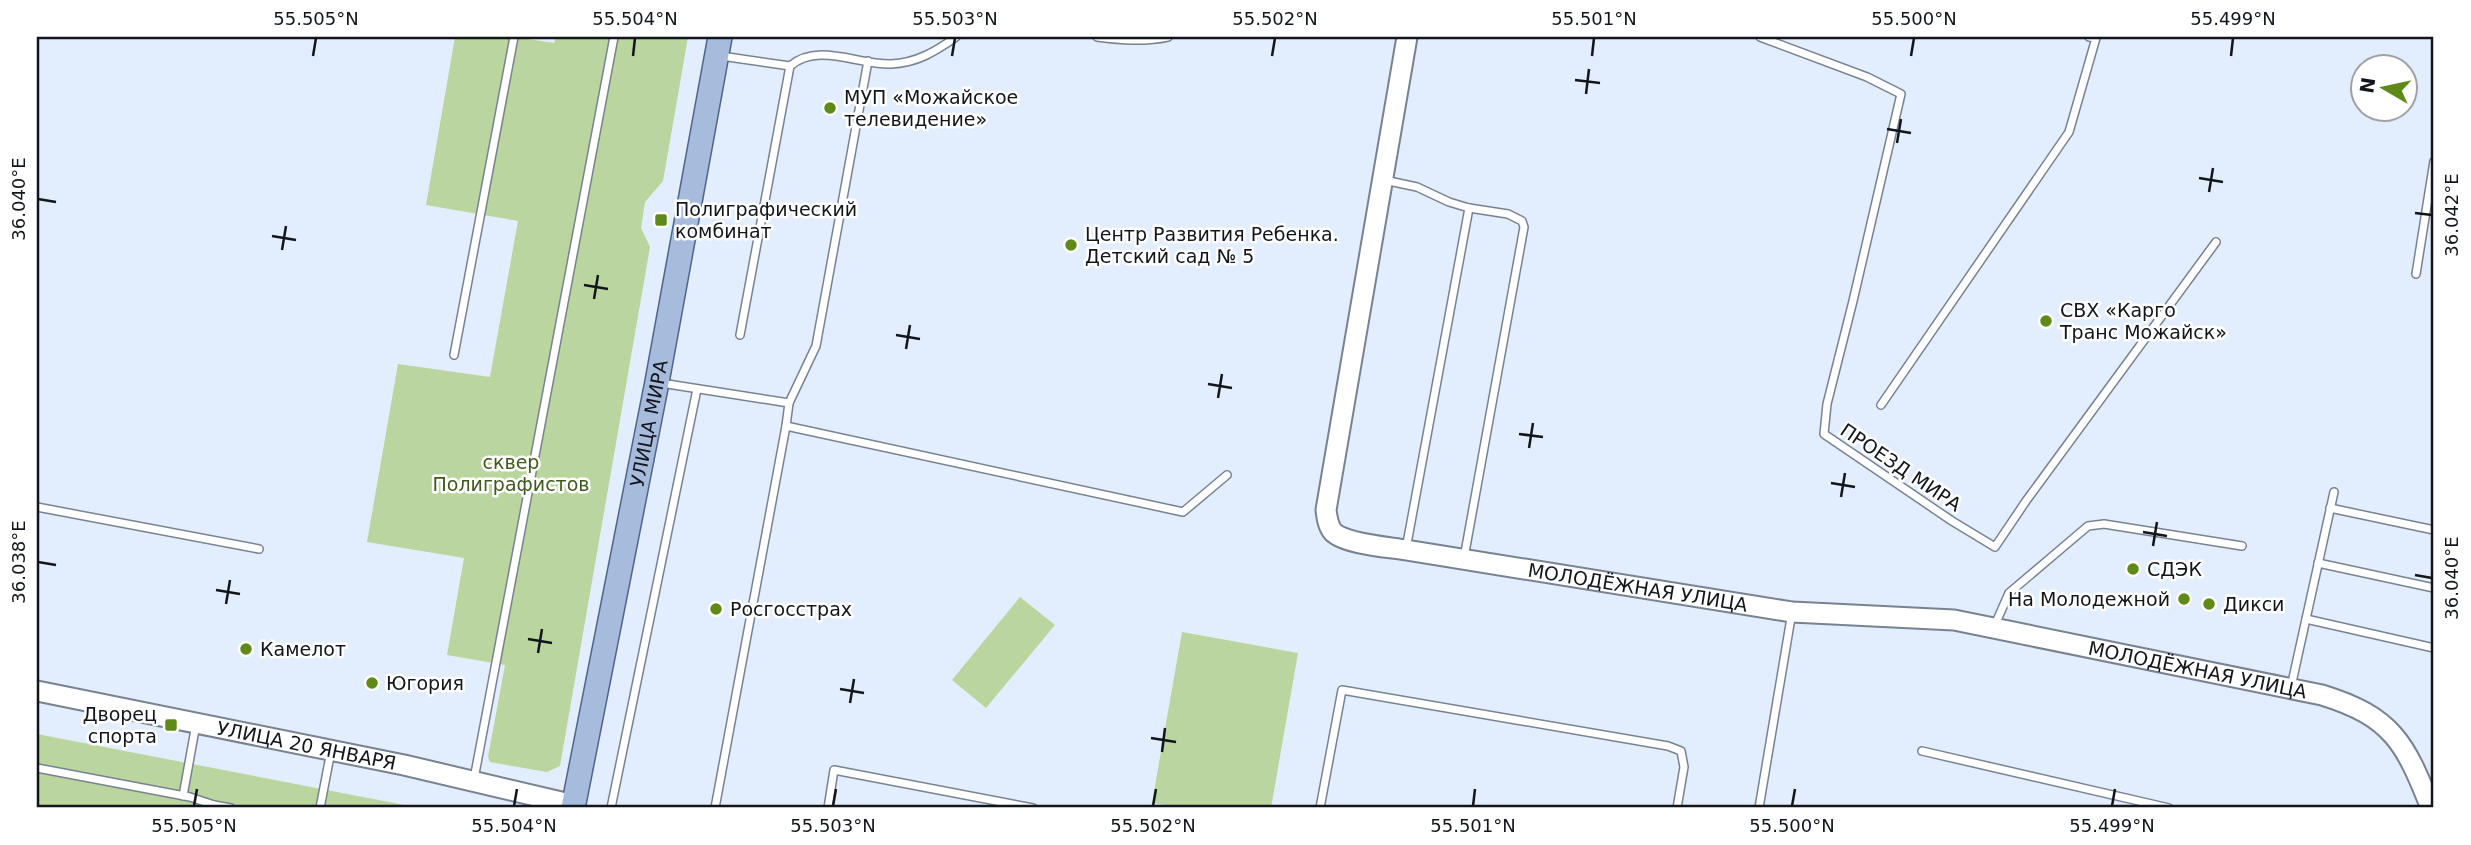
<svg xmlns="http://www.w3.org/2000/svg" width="2471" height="845" font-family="'DejaVu Sans',sans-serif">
	<rect width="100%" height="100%" fill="#e2edfe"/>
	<g fill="#bad59e">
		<polygon points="455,37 514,37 554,43 556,37 688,37 663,181 645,202 641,228 650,247 560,766 547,772 490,762 488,757 505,665 447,655 464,558 367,542 398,364 490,377 518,221 426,205"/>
		<polygon points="1020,597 1055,625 986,708 952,680"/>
		<polygon points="1182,632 1298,653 1271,808 1184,808 1152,803"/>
		<polygon points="37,734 420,808 37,808"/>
	</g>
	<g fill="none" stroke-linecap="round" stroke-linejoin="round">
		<defs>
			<g id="service">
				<path d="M1097 37C1121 40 1144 42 1168 37"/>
				<polyline points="1760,37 1867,77 1901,94 1853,301 1827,404 1824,434 1952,521 1995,547 2026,501 2216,242"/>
				<polyline points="721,56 790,66"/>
				<polyline points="1384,180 1417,187 1449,202 1469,208 1508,214 1522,221 1524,227 1464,558"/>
				<polyline points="2416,274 2434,161"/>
				<path d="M740 335 790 66C818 42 858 65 891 64 917 63 936 51 956 37"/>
				<polyline points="454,355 514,37"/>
				<polyline points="661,383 789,403 786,426 1183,512 1227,475"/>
				<polyline points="789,403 816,346 868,61"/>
				<polyline points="1881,405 2069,132 2096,38 2089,37"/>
				<polyline points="37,507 259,549"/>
				<polyline points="2330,508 2434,530"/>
				<polyline points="1406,549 1469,208"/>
				<polyline points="2318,563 2434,588"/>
				<polyline points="2306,619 2434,648"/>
				<polyline points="1994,627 2009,593 2088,526 2104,524 2242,546"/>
				<polyline points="2291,687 2334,492"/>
				<polyline points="1922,751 2169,808"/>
				<polyline points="37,768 190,797 214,805 213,808"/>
				<polyline points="474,779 614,37"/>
				<polyline points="183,796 196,724"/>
				<polyline points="214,805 231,808"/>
				<polyline points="320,808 331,751"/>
				<polyline points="611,808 697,389"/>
				<polyline points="715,808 786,426"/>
				<polyline points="828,808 834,770 1033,808"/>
				<polyline points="1320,808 1342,690 1668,746 1681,751 1684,767 1677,808"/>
				<polyline points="1759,808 1792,612"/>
			</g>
			<g id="tertiary">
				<path id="s1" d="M1407 37 1326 510C1327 518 1328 526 1333 532 1345 544 1388 547 1406 550L1792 612 1954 620 2322 695C2393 717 2405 743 2431 808"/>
				<path id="s2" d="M37 691 404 765 574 805"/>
			</g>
			<g id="primary">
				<path id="s3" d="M573 808 657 382 720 37"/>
			</g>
		</defs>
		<use href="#service" stroke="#788291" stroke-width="10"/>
		<use href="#tertiary" stroke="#788291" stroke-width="23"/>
		<use href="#primary" stroke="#4d658b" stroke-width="26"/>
		<use href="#service" stroke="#fff" stroke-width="7"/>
		<use href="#tertiary" stroke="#fff" stroke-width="19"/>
		<use href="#primary" stroke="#a7bcdd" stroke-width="23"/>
	</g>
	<path fill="none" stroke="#12151b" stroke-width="2.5" d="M313 56 316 38M633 56 635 38M952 56 955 38M1272 56 1275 38M1592 56 1594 38M1911 56 1914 38M2231 56 2233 38M1575 80 1600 83M1586 94 1589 69M1887 129 1911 133M1897 143 1901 119M2199 178 2223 182M2209 192 2213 168M38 199 56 202M2415 213 2432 215M272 236 296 240M282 250 286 226M584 285 608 289M594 299 598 275M896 335 920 339M906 349 910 325M1208 384 1232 388M1218 398 1222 374M1519 434 1543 437M1529 448 1533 423M1831 483 1855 487M1841 497 1845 473M2143 532 2167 536M2153 546 2157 522M38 562 56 565M2415 575 2432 578M216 590 240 594M226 604 230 580M528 639 552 643M538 653 542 629M840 689 864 693M850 703 854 679M1151 738 1176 742M1162 752 1165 728M194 806 197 789M514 806 517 789M833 806 836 789M1153 806 1156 789M1473 806 1475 789M1792 806 1795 789M2112 806 2115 789"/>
	<g fill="#5f8a18" stroke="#fff" stroke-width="2.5">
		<circle cx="830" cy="108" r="7"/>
		<rect x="654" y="213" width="14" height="14" rx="3.5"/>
		<circle cx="1071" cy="245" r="7"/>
		<circle cx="2046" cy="321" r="7"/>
		<circle cx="2133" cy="569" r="7"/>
		<circle cx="2184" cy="599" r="7"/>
		<circle cx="2209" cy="604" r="7"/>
		<circle cx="716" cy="609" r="7"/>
		<circle cx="246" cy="649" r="7"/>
		<circle cx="372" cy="683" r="7"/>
		<rect x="164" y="718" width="14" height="14" rx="3.5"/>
	</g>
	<g text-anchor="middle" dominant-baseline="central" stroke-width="5" stroke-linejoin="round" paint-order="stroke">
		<g font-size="19" fill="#12151b" stroke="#fff" text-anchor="start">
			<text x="844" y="97">МУП «Можайское<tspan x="844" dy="22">телевидение»</tspan></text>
			<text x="675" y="209">Полиграфический<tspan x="675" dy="22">комбинат</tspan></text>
			<text x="1085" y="234">Центр Развития Ребенка.<tspan x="1085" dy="22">Детский сад № 5</tspan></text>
			<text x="2060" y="310">СВХ «Карго<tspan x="2060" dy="22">Транс Можайск»</tspan></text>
			<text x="2147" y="569">СДЭК</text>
			<text x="2170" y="599" text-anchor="end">На Молодежной</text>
			<text x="2223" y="604">Дикси</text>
			<text x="730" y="609">Росгосстрах</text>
			<text x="260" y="649">Камелот</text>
			<text x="386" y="683">Югория</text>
			<text x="157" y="714" text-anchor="end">Дворец<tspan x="157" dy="22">спорта</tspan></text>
		</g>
		<g font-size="19" fill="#12151b" stroke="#fff">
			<text stroke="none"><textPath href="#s3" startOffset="392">УЛИЦА МИРА</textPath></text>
			<text transform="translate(1901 467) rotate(34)">ПРОЕЗД МИРА</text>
			<text stroke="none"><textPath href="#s1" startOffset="814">МОЛОДЁЖНАЯ УЛИЦА</textPath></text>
			<text stroke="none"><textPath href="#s1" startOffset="1381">МОЛОДЁЖНАЯ УЛИЦА</textPath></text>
			<text stroke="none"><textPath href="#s2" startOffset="275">УЛИЦА 20 ЯНВАРЯ</textPath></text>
		</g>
		<g font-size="19" fill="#40591e" stroke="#fff">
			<text x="511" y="462">сквер<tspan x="511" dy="22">Полиграфистов</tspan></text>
		</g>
	</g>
	<rect width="2471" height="845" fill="none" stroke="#ffffff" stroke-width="77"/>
	<g transform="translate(2384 88) rotate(279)"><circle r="33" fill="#ffffff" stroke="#a0a1a4" stroke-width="2"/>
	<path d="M0-5L12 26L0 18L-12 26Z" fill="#5f8a18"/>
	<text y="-10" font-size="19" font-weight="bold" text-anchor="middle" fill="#12151b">N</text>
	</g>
	<rect x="38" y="38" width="2394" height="768" fill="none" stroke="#12151b" stroke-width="2.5"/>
	<g font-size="18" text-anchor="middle" fill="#12151b">
		<text x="316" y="25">55.505°N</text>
		<text x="635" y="25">55.504°N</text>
		<text x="955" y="25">55.503°N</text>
		<text x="1275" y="25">55.502°N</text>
		<text x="1594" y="25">55.501°N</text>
		<text x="1914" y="25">55.500°N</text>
		<text x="2233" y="25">55.499°N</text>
		<text transform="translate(19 199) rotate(-90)" y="6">36.040°E</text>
		<text transform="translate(2452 215) rotate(-90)" y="6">36.042°E</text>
		<text transform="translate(19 562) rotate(-90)" y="6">36.038°E</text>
		<text transform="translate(2452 578) rotate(-90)" y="6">36.040°E</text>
		<text x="194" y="832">55.505°N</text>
		<text x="514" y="832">55.504°N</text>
		<text x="833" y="832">55.503°N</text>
		<text x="1153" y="832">55.502°N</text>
		<text x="1473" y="832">55.501°N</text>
		<text x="1792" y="832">55.500°N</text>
		<text x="2112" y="832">55.499°N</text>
	</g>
</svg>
